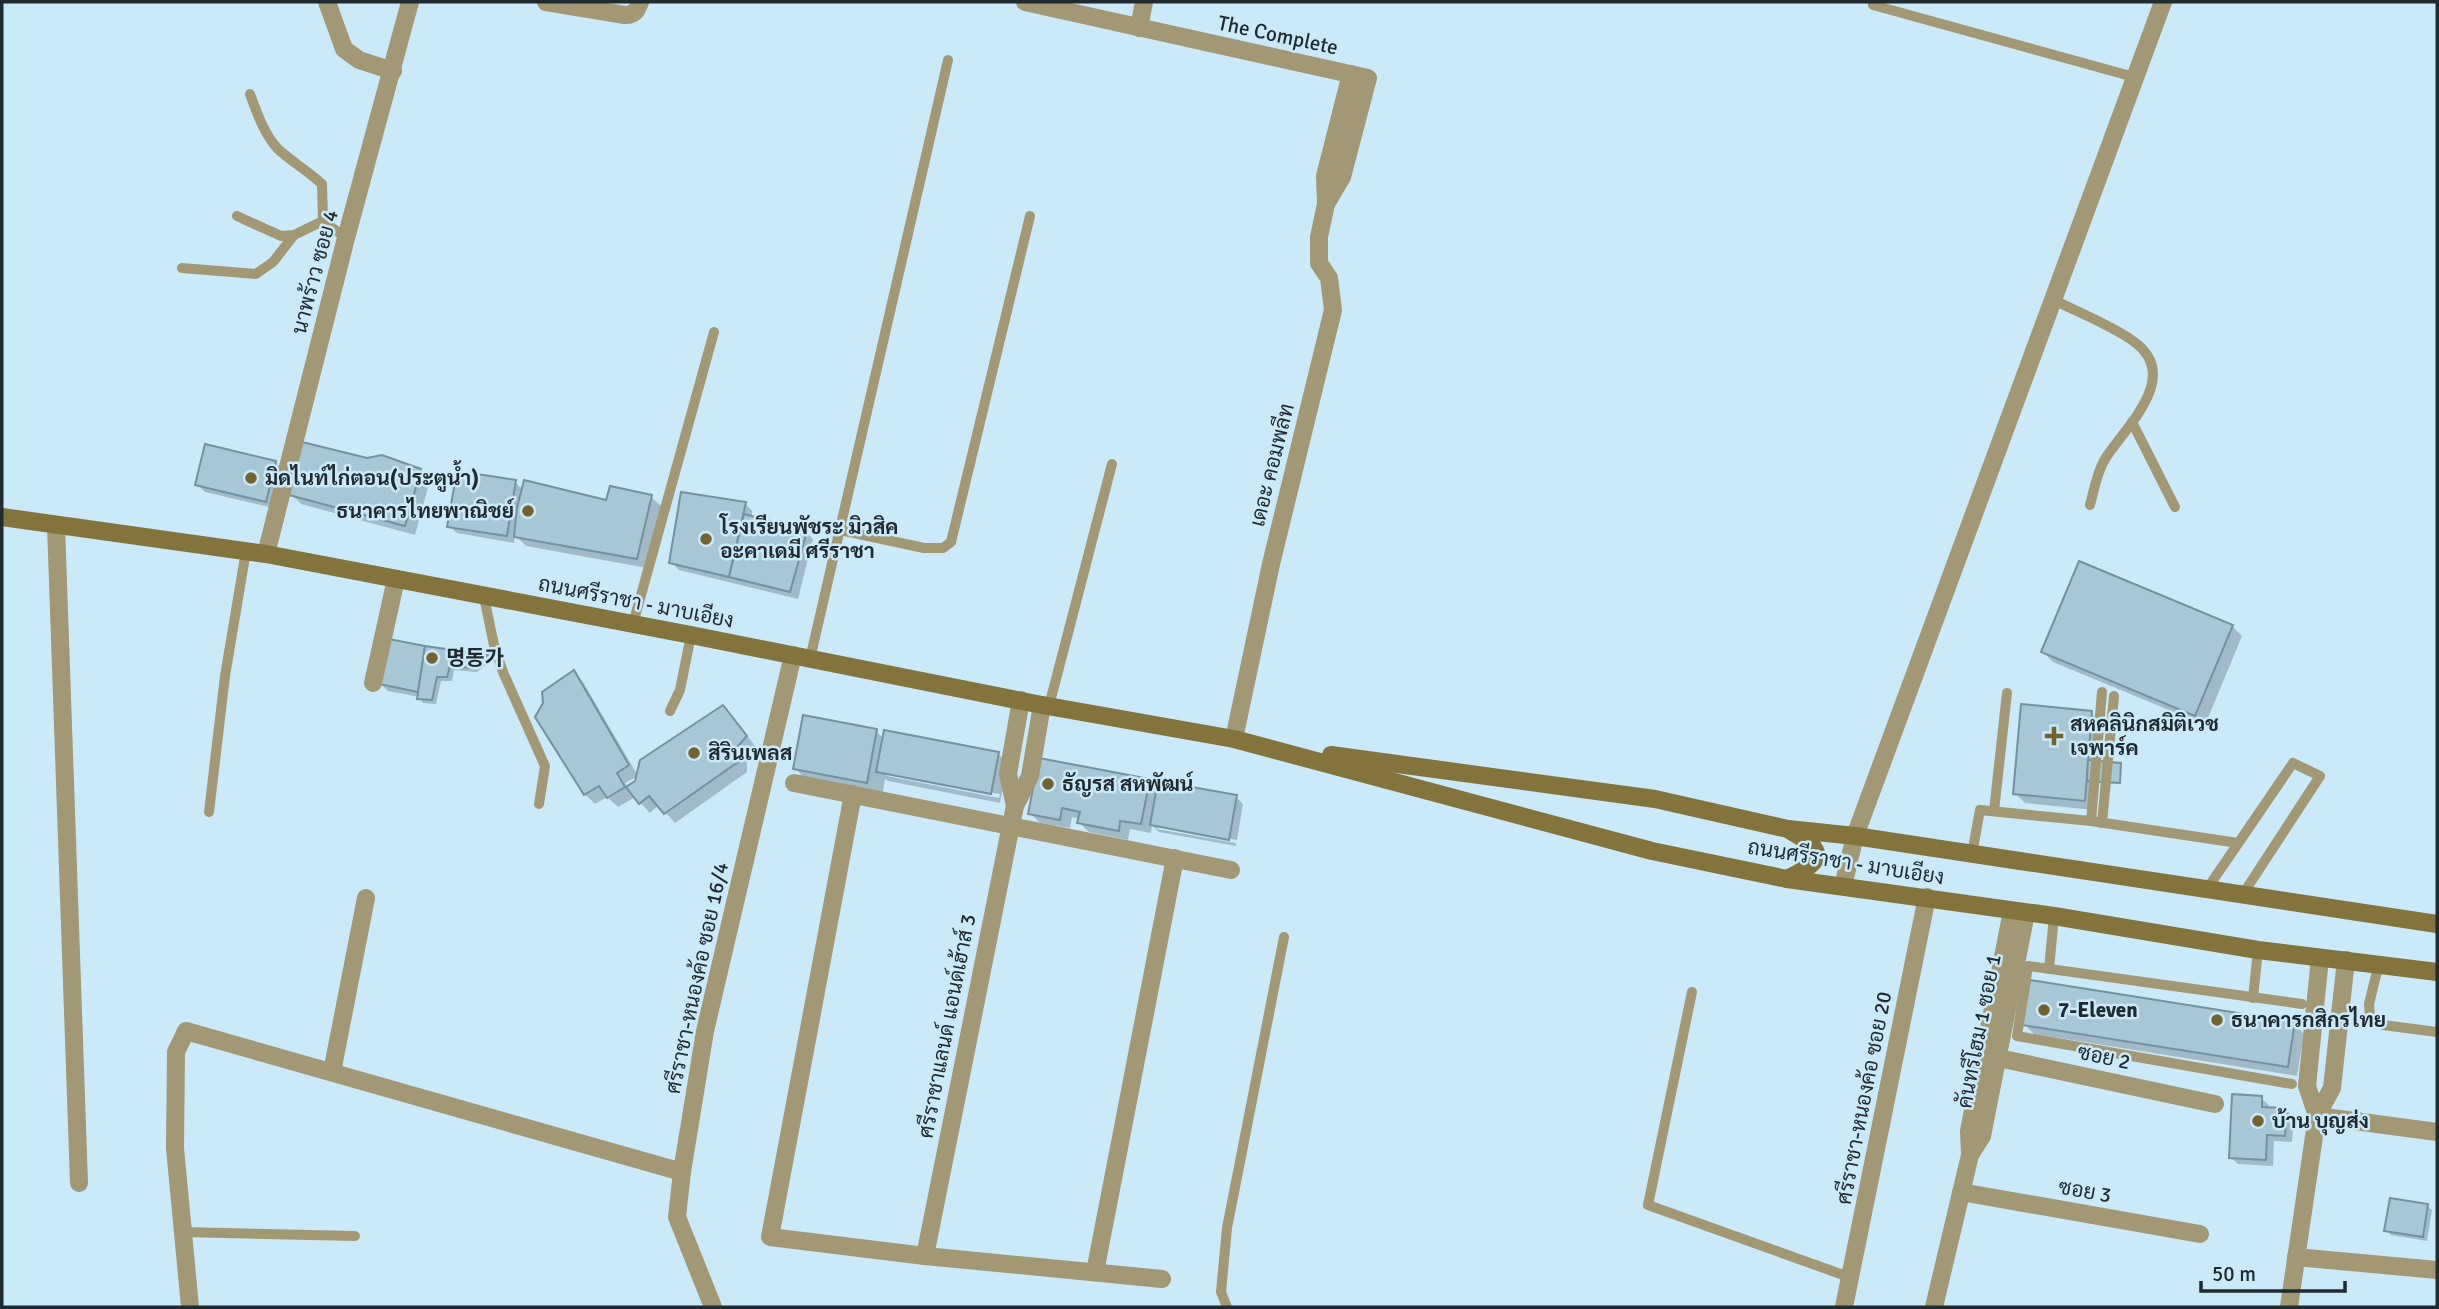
<svg xmlns="http://www.w3.org/2000/svg" width="2439" height="1309" font-family="Signika,'Noto Sans KR',Sarabun,sans-serif">
	<rect width="100%" height="100%" fill="#cae9f9"/>
	<g fill="#0003" fill-rule="evenodd">
		<polygon points="275,462 282,470 273,508 205,492 197,485"/>
		<polygon points="420,470 430,480 415,535 301,504 291,494"/>
		<polygon points="515,482 523,490 607,502 651,497 661,506 647,568 526,546 515,535 514,543 457,533 449,526"/>
		<polygon points="745,503 752,511 752,518 806,532 813,539 798,599 679,570 671,562"/>
		<polygon points="2080,563 2232,626 2242,636 2205,725 2053,662 2043,652"/>
		<polygon points="425,648 487,657 491,661 477,672 454,670 452,681 441,681 436,704 423,703 419,697 388,691 381,684"/>
		<polygon points="573,672 583,682 638,776 625,783 628,788 732,717 756,747 747,756 747,772 675,823 659,805 650,813 635,797 618,807 607,797 595,804 585,794"/>
		<polygon points="2091,713 2101,723 2098,763 2120,765 2121,784 2096,783 2094,810 2025,803 2015,793"/>
		<path d="M876 731 884 739 998 754 1008 763 1000 803 888 781 885 779 882 797 809 783 795 768ZM887 772 1000 794 999 798 887 776Z"/>
		<polygon points="1149,781 1158,790 1236,797 1243,804 1237,840 1157,825 1157,829 1236,843 1236,846 1159,832 1152,825 1151,833 1130,829 1128,840 1089,832 1079,822 1080,819 1072,817 1070,828 1040,823 1030,813"/>
		<polygon points="2024,1024 2294,1024 2304,1034 2297,1076 2034,1034"/>
		<polygon points="2261,1098 2269,1105 2268,1109 2286,1110 2294,1117 2292,1142 2274,1141 2273,1166 2238,1164 2230,1157"/>
		<polygon points="2427,1206 2432,1210 2427,1241 2391,1235 2386,1230"/>
	</g>
	<g fill="#a8c7d6" stroke="#74919f" stroke-width="2">
		<polygon points="302,442 367,458 382,455 421,469 405,526 289,495"/>
		<polygon points="205,444 276,461 266,502 195,485"/>
		<polygon points="457,471 516,480 507,536 447,527"/>
		<polygon points="524,480 606,500 610,486 652,495 637,559 514,537 517,508"/>
		<polygon points="681,492 746,502 729,577 669,563"/>
		<polygon points="744,514 807,531 790,592 729,577"/>
		<polygon points="2079,561 2233,625 2195,716 2041,652"/>
		<polygon points="389,639 425,646 418,692 379,684"/>
		<polygon points="425,646 488,655 472,668 450,666 447,677 437,677 432,700 417,699"/>
		<polygon points="574,670 629,765 617,773 625,787 607,798 599,786 584,795 535,717 543,703 542,692"/>
		<polygon points="2021,704 2092,711 2085,801 2013,794"/>
		<polygon points="723,705 747,736 738,746 738,762 664,814 649,796 639,804 626,787 635,781 640,760"/>
		<polygon points="803,715 877,729 867,783 793,769"/>
		<polygon points="884,730 999,752 991,794 876,772"/>
		<polygon points="1039,758 1150,779 1141,824 1120,821 1119,831 1077,823 1080,812 1062,808 1060,820 1028,814"/>
		<polygon points="2088,760 2121,763 2120,783 2087,781"/>
		<polygon points="1158,781 1237,795 1229,840 1150,825"/>
		<polygon points="2030,980 2295,1022 2288,1067 2022,1025"/>
		<polygon points="2232,1094 2262,1096 2262,1107 2287,1108 2285,1136 2267,1135 2266,1160 2229,1158"/>
		<polygon points="2390,1198 2428,1204 2423,1237 2384,1231"/>
	</g>
	<g fill="none" stroke-linecap="round" stroke-linejoin="round">
		<g stroke="#a29874" stroke-width="10">
			<polyline points="1874,2 1873,5 2134,77"/>
			<path d="M250 94C257 113 264 134 278 149 291 161 308 171 322 184L323 221 346 238"/>
			<polyline points="237,216 281,236 294,235 323,221"/>
			<polyline points="182,268 256,274 273,262 294,235"/>
			<path d="M2052 299C2079 313 2109 324 2133 341 2183 376 2126 426 2105 459 2097 472 2094 490 2090 505"/>
			<polyline points="2132,422 2175,507"/>
			<polyline points="840,530 924,548 943,548 951,542 1030,216"/>
			<polyline points="484,597 494,645 503,672 545,766 539,804"/>
			<polyline points="633,624 714,332"/>
			<polyline points="810,659 948,60"/>
			<polyline points="1049,706 1112,464"/>
			<polyline points="670,711 680,690 691,635"/>
			<polyline points="1994,811 2007,693"/>
			<polyline points="209,812 225,676 246,551"/>
			<polyline points="2091,821 2102,692"/>
			<polyline points="2102,823 2114,696"/>
			<polyline points="1972,854 1980,810 2091,821 2238,843"/>
			<polyline points="2207,889 2293,763 2320,776 2243,894"/>
			<polyline points="2379,963 2369,1004 2370,1017 2383,1025 2437,1032"/>
			<polyline points="2049,969 2054,916"/>
			<polyline points="1692,992 1648,1205 1849,1277"/>
			<polyline points="2253,998 2258,950"/>
			<polyline points="2292,1084 2017,1036 2028,966 2302,1004"/>
			<polyline points="183,1232 355,1236"/>
			<polyline points="1227,1307 1221,1292 1227,1228 1284,937"/>
		</g>
		<g stroke="#a29874" stroke-width="18">
			<polyline points="327,2 344,49 359,60 393,71"/>
			<path d="M546 2 625 15C635 15 637 10 640 2"/>
			<polyline points="1025,2 1368,78 1342,177 1326,204"/>
			<polyline points="1139,28 1144,2"/>
			<polyline points="56,525 79,1183"/>
			<polyline points="266,554 346,238 410,2"/>
			<polyline points="373,683 396,579"/>
			<polyline points="1234,739 1271,564 1333,310 1329,278 1319,263 1319,237 1326,204 1325,176 1351,74"/>
			<polyline points="794,783 1231,870"/>
			<polyline points="853,794 770,1237 925,1256 1162,1279"/>
			<polyline points="1015,806 1008,774 1021,700"/>
			<polyline points="1843,886 1855,836 2163,2"/>
			<polyline points="1989,1056 2215,1104"/>
			<polyline points="332,1072 366,898"/>
			<polyline points="2317,1116 2307,1086 2320,958"/>
			<polyline points="2317,1116 2437,1132"/>
			<polyline points="1970,1155 1982,1136 2026,913"/>
			<polyline points="1961,1192 2200,1234"/>
			<polyline points="925,1256 1011,825 1015,806 1030,776 1042,705"/>
			<polyline points="2296,1257 2437,1270"/>
			<polyline points="1095,1272 1175,858"/>
			<polyline points="190,1307 175,1148 176,1052 186,1031 682,1172"/>
			<polyline points="713,1307 677,1217 682,1172 705,1031 793,655"/>
			<polyline points="1844,1307 1927,897"/>
			<polyline points="1934,1307 1970,1155 1969,1131 2012,911"/>
			<polyline points="2289,1307 2317,1116 2332,1088 2346,960"/>
		</g>
		<g stroke="#83733c" stroke-width="18">
			<polyline points="2,517 266,554 691,635 1042,705 1234,739 1652,851 1787,879 2054,916 2258,950 2437,972"/>
			<polyline points="1331,755 1655,799 1788,829 1855,836 2437,924"/>
			<path d="M1787 879C1821 862 1829 852 1791 831"/>
		</g>
	</g>
	<g fill="#726331" stroke="#cae9f9" stroke-width="2.5">
		<circle cx="251" cy="478" r="7"/>
		<circle cx="528" cy="511" r="7"/>
		<circle cx="706" cy="539" r="7"/>
		<circle cx="432" cy="658" r="7"/>
		<path d="M2050.5 725.5h7v7h7v7h-7v7h-7v-7h-7v-7h7z"/>
		<circle cx="694" cy="753" r="7"/>
		<circle cx="1048" cy="784" r="7"/>
		<circle cx="2044" cy="1010" r="7"/>
		<circle cx="2217" cy="1020" r="7"/>
		<circle cx="2258" cy="1121" r="7"/>
	</g>
	<g text-anchor="middle" dominant-baseline="central" stroke-width="5" stroke-linejoin="round" paint-order="stroke">
		<g font-size="21" fill="#1f2b31" stroke="#cae9f9">
			<text transform="translate(1278 35) rotate(12)">The Complete</text>
			<text transform="translate(315 272) rotate(-75)">นาพร้าว ซอย 4</text>
			<text transform="translate(1272 465) rotate(-76)">เดอะ คอมพลีท</text>
			<text transform="translate(636 602) rotate(11)">ถนนศรีราชา - มาบเอียง</text>
			<text transform="translate(1846 862) rotate(9)">ถนนศรีราชา - มาบเอียง</text>
			<text transform="translate(697 978) rotate(-78)">ศรีราชา-หนองค้อ ซอย 16/4</text>
			<text transform="translate(947 1026) rotate(-79)">ศรีราชาแลนด์ แอนด์เฮ้าส์ 3</text>
			<text transform="translate(1979 1031) rotate(-79)">คันทรีโฮม 1 ซอย 1</text>
			<text transform="translate(2104 1057) rotate(12)">ซอย 2</text>
			<text transform="translate(1864 1098) rotate(-79)">ศรีราชา-หนองค้อ ซอย 20</text>
			<text transform="translate(2085 1191) rotate(10)">ซอย 3</text>
		</g>
		<g font-size="21" font-weight="bold" fill="#1f2b31" stroke="#cae9f9" text-anchor="start">
			<text x="265" y="478">มิดไนท์ไก่ตอน(ประตูน้ำ)</text>
			<text x="514" y="511" text-anchor="end">ธนาคารไทยพาณิชย์</text>
			<text x="720" y="527">โรงเรียนพัชระ มิวสิค<tspan x="720" dy="24">อะคาเดมี ศรีราชา</tspan></text>
			<text x="446" y="658">명동가</text>
			<text x="2070" y="724">สหคลินิกสมิติเวช<tspan x="2070" dy="24">เจพาร์ค</tspan></text>
			<text x="708" y="753">สิรินเพลส</text>
			<text x="1062" y="784">ธัญรส สหพัฒน์</text>
			<text x="2058" y="1010">7-Eleven</text>
			<text x="2231" y="1020">ธนาคารกสิกรไทย</text>
			<text x="2272" y="1121">บ้าน บุญส่ง</text>
		</g>
	</g>
	<rect width="2439" height="1309" fill="none" stroke="#1f2b31" stroke-width="7"/>
	<path d="M2201 1281v10h144v-10" fill="none" stroke="#1f2b31" stroke-width="3.5"/>
	<text x="2212" y="1281" font-size="21" fill="#1f2b31" stroke="#cae9f9" stroke-width="5" paint-order="stroke">50 m</text>
</svg>
